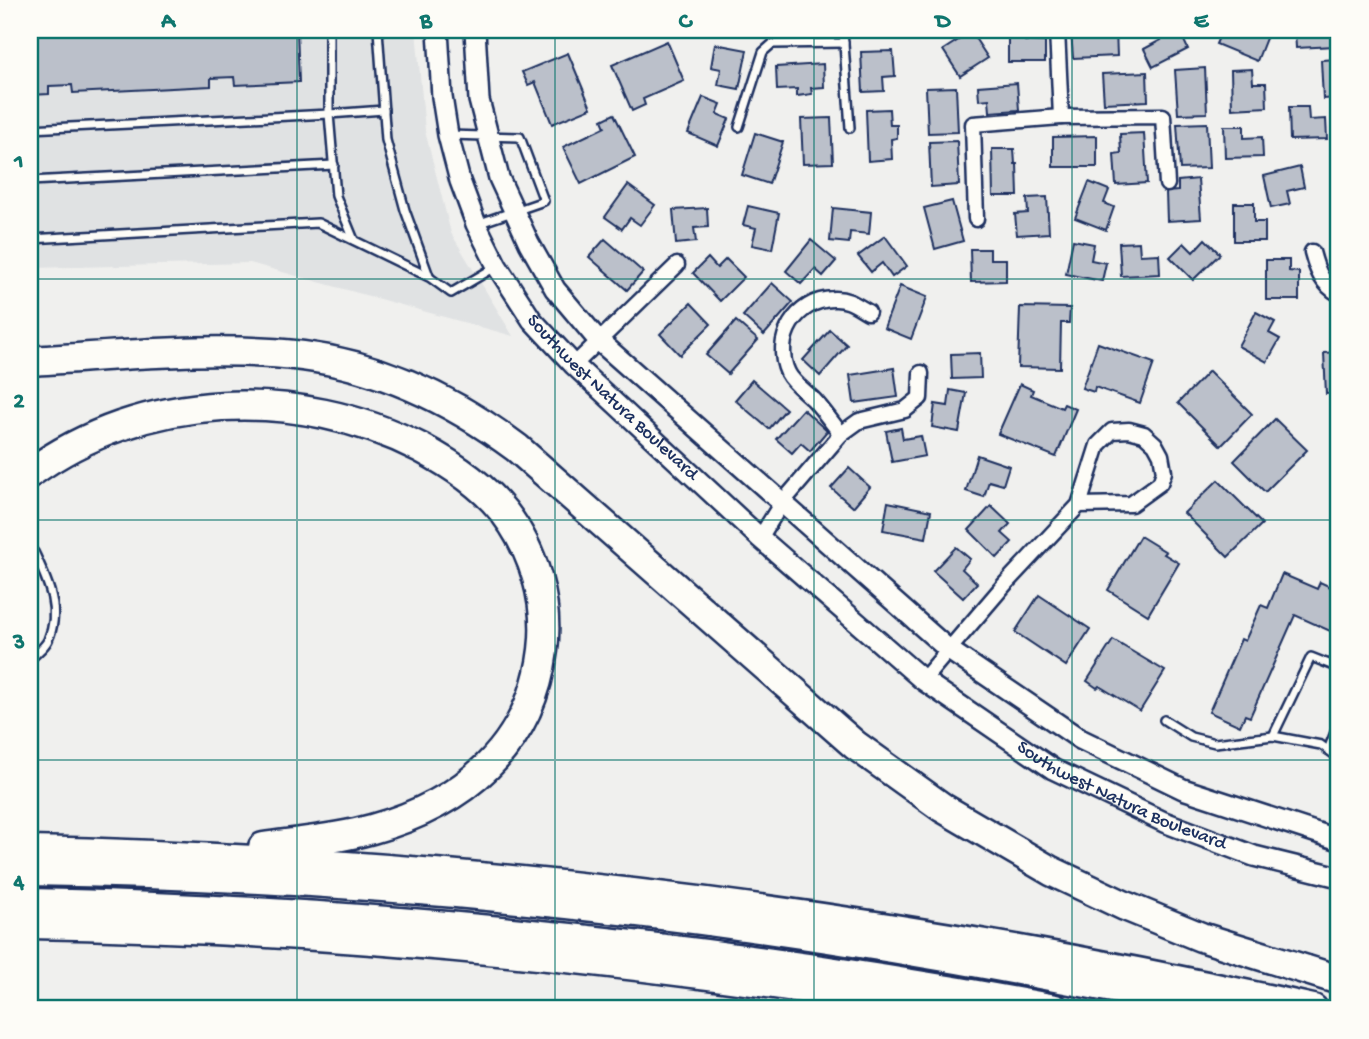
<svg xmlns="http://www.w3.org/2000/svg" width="1369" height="1039" font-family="'Gochi Hand',sans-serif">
	<rect width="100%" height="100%" fill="#f0f0ee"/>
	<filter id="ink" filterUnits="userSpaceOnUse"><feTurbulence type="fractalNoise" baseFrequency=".0143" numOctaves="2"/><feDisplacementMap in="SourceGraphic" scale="14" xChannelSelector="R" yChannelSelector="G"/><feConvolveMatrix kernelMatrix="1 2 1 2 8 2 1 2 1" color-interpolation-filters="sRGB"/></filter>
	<g filter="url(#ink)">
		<polygon fill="#e0e2e3" points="30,30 416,30 425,131 451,233 513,336 250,263 30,268"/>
		<g fill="#bbc0ca" stroke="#1b2f5e" stroke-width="2">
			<polygon points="30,30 297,30 299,82 235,85 234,77 211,78 211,86 73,93 72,85 49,86 49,94 30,95"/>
			<polygon points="1008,30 1025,30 1025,41 1045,42 1045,62 1008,62"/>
			<polygon points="1071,30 1116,30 1117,56 1073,58"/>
			<polygon points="1156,30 1179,30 1188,49 1153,67 1144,49 1161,40"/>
			<polygon points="1222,30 1259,30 1268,33 1257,61 1216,44"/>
			<polygon points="1295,30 1334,30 1335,46 1296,48"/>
			<polygon points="971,32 988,58 960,76 943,50"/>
			<polygon points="667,41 684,81 643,99 645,105 632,111 612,65"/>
			<polygon points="715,44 747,50 739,89 718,85 721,69 711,67"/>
			<polygon points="893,51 895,76 883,77 884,91 863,92 861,52"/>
			<polygon points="568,53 591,108 552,124 535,82 528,85 522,72"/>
			<polygon points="1339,59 1339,98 1323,99 1321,60"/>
			<polygon points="823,64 824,87 811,88 812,94 797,96 797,89 777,90 776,67"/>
			<polygon points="1205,68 1207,113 1178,114 1175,70"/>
			<polygon points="1252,69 1253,83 1266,83 1267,107 1232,109 1231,70"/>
			<polygon points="1147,72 1148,101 1104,103 1102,74"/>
			<polygon points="1017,83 1019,110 990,112 989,99 979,100 978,86"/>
			<polygon points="956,87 958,132 928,133 926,88"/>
			<polygon points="703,97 721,104 717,114 729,119 718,146 688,133"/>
			<polygon points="1289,107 1308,107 1309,120 1326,119 1327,139 1290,140"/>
			<polygon points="889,109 890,125 897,125 897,138 891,139 892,159 868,161 866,110"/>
			<polygon points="614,114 635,157 581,184 563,147 605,127 602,120"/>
			<polygon points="831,118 833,163 803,164 801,119"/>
			<polygon points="1207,123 1209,168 1180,169 1177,124"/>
			<polygon points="1224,126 1244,126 1244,138 1262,137 1263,157 1225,158"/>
			<polygon points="755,133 783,142 769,184 742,175"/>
			<polygon points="1144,133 1147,183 1116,185 1114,154 1121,153 1120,134"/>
			<polygon points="1097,136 1097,167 1053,167 1053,137"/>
			<polygon points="957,141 959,185 931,187 929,142"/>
			<polygon points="1339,147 1339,192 1338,193 1331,149"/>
			<polygon points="992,149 1014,149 1015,164 1017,164 1018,196 993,196"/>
			<polygon points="1300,167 1304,187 1287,191 1290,204 1271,208 1264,176"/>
			<polygon points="1198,179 1201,219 1167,221 1166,192 1178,191 1178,181"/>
			<polygon points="1089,182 1109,190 1104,203 1114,207 1106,230 1075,218"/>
			<polygon points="628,185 655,205 640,225 630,218 622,229 605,217"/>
			<polygon points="1047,197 1049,233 1017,235 1015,214 1028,213 1027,198"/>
			<polygon points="952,201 963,241 935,249 924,208"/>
			<polygon points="1234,203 1254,203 1254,222 1265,222 1265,241 1234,241"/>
			<polygon points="748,206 779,213 772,249 752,245 756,228 743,225"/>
			<polygon points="707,208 708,227 694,228 696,242 676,244 673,210"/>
			<polygon points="833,208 871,212 869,234 850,232 849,243 830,241"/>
			<polygon points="1334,211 1339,211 1339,263 1338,263"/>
			<polygon points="885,236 907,266 892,277 882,263 871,272 858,256"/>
			<polygon points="605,239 643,272 627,290 589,257"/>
			<polygon points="1205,239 1220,254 1193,280 1170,257 1184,243 1193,252"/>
			<polygon points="811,240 836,261 823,276 815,269 801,284 786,271"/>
			<polygon points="1073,240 1094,244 1091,260 1106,263 1102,281 1066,274"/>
			<polygon points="1139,242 1140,255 1159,254 1160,274 1121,276 1119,243"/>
			<polygon points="970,249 990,249 990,259 1006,259 1006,281 971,282"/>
			<polygon points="708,258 717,268 726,259 744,277 720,301 693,273"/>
			<polygon points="1266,260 1289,260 1289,271 1299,272 1299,300 1266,300"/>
			<polygon points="772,283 793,302 764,335 743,316"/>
			<polygon points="900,286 927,297 911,339 884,328"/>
			<polygon points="691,303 711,324 680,355 660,334"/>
			<polygon points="1020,307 1070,308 1069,323 1061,323 1060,368 1018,367"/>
			<polygon points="1256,312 1275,322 1269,333 1280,339 1267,362 1238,346"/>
			<polygon points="736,321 758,340 728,374 706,355"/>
			<polygon points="830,330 847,345 820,376 803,360"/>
			<polygon points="1098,343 1154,363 1140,403 1095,387 1094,392 1082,388"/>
			<polygon points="1339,352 1339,393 1326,394 1324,353"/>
			<polygon points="980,353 981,378 952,379 951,354"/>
			<polygon points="894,368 898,397 854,403 850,375"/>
			<polygon points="1209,371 1252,414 1221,446 1178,403"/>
			<polygon points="752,380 786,409 769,429 735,400"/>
			<polygon points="1020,384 1033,390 1031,395 1062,408 1064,404 1076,409 1056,457 998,434"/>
			<polygon points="950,390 966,393 959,432 932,427 935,404 948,406"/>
			<polygon points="803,409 827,431 810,451 801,443 792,453 776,439"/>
			<polygon points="1275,419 1307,450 1265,492 1234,461"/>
			<polygon points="901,428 903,439 921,436 925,456 892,462 886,431"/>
			<polygon points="977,455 1009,466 1003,485 989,481 984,497 966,491"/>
			<polygon points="849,468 870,487 853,507 831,488"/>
			<polygon points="1218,480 1262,524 1228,557 1184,513"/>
			<polygon points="888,502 931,511 926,538 883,530"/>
			<polygon points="991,506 1010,524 1002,533 1012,542 997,558 969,530"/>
			<polygon points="1140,536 1166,552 1164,554 1179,563 1148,615 1108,590"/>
			<polygon points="956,547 970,559 962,569 977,583 963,598 933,571"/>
			<polygon points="1282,574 1317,589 1320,582 1339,591 1339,635 1295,615 1250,717 1245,715 1240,726 1209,712 1241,639 1245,641 1261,605 1268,608"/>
			<polygon points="1039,595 1090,629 1066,666 1015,632"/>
			<polygon points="1113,640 1165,671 1140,711 1099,686 1097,688 1087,681"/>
		</g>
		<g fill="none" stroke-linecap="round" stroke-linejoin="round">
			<defs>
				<g id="service">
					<polyline points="378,30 386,140 405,210 429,276"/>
					<polyline points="843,30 850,128"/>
					<polyline points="739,127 763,52 772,44 844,43"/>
					<polyline points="30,129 329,114 329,30"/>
					<polyline points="449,135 520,137 544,201 477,224"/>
					<polyline points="30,181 334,165"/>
					<polyline points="30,239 318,223 429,277 451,293 497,266"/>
					<polyline points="354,240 336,196 329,114 384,110"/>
					<path d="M30 551 34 552C47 580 62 609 48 640 45 647 35 654 30 660"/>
					<polyline points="1164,720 1191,737 1215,743 1273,736 1321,745 1339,758"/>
					<polyline points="1273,736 1311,657 1339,668"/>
					<polyline points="1328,750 1339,722"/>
				</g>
				<g id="minor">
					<polyline points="1057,30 1061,117"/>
					<polyline points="976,219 973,124 1061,117 1163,116 1167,184"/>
					<path d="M1312 252C1317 271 1322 284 1339 294"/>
					<polyline points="574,365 677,265"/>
					<path d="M841 434C832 423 824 411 814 400 806 392 793 383 788 373 772 339 796 300 833 299 847 298 856 305 868 312"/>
					<polyline points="760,538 781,504 841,434 859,421 905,410 920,398 921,373"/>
					<polyline points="923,680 1005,584 1079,505 1098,445 1112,431 1129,430 1144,434 1155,444 1161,455 1164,472 1160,483 1131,504 1079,505"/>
				</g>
				<g id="tertiary">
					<path id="s1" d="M438 30 442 97 448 135 460 181 476 224 497 266 532 320 574 365 760 538 923 680 1053 769 1164 822 1254 856 1339 877"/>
					<polyline points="475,30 479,100 499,178 529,243 555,289 598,340 949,650 1080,739 1183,789 1339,840"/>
				</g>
				<g id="motorway">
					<path d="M30 361C120 356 213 345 303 356 382 366 454 401 517 448L855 745 943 808 1051 871 1125 906 1201 937 1339 980"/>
					<path d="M30 473C142 391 298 385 421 448 451 464 482 484 504 512 534 551 549 602 543 650 531 747 463 804 372 829 337 839 299 842 263 847"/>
					<path d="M30 851C462 861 891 914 1313 1009"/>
					<path d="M30 871C427 877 825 925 1213 1009"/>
					<path d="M30 903C374 911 717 946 1055 1009"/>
					<path d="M30 924C333 929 636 959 936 1009"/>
				</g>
			</defs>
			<use href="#service" stroke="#1b2f5e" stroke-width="12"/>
			<use href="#minor" stroke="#1b2f5e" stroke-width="19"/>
			<use href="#tertiary" stroke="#1b2f5e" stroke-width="24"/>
			<use href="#motorway" stroke="#1b2f5e" stroke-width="33"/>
			<use href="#service" stroke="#fdfcf7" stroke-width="7"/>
			<use href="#minor" stroke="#fdfcf7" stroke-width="14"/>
			<use href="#tertiary" stroke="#fdfcf7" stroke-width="19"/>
			<use href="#motorway" stroke="#fdfcf7" stroke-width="28"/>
		</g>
	</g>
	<path fill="none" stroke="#0f766e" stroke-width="2" stroke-opacity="0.55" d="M297 30V1009M555 30V1009M814 30V1009M1072 30V1009M30 279H1339M30 520H1339M30 760H1339"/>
	<g text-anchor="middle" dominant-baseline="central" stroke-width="6" stroke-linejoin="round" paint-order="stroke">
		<g font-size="19" fill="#1b2f5e" stroke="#fdfcf7">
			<text stroke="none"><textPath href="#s1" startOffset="422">Southwest Natura Boulevard</textPath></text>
			<text stroke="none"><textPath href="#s1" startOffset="1073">Southwest Natura Boulevard</textPath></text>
		</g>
	</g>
	<rect width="1369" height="1039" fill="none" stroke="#fdfcf7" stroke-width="77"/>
	<rect x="38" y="38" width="1292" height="962" fill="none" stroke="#0f766e" stroke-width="2.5"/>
	<g font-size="23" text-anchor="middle" font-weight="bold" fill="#0f766e">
		<text x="168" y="27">A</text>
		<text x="426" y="27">B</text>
		<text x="685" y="27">C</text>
		<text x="943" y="27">D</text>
		<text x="1201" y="27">E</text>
		<text x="19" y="167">1</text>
		<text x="19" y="407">2</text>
		<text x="19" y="648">3</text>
		<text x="19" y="888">4</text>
	</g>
</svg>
